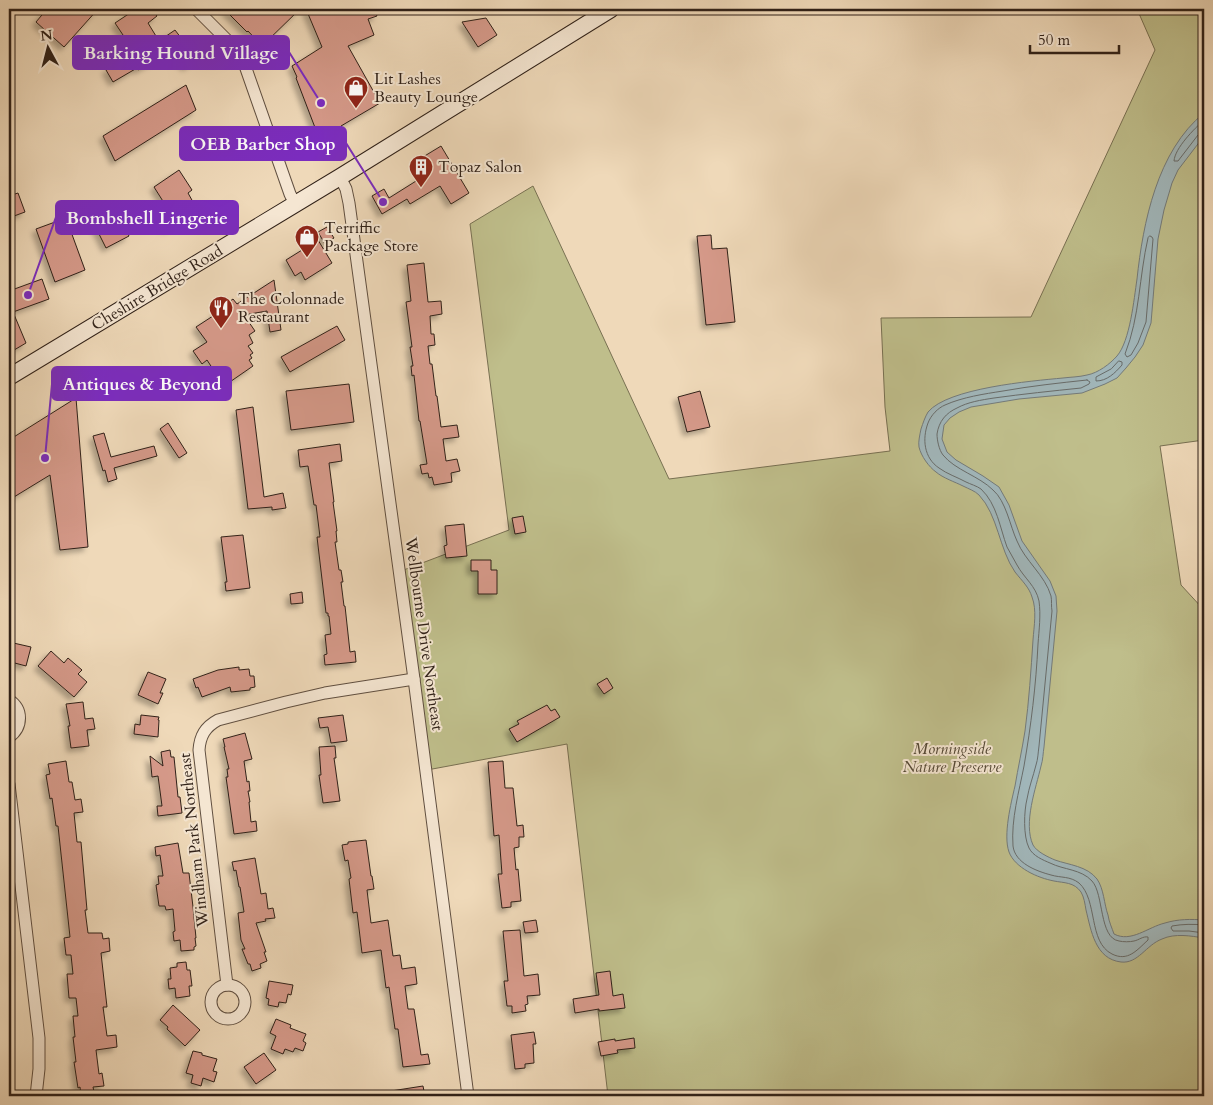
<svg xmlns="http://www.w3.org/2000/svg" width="1213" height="1105" font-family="Cardo,serif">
	<defs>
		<filter id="shadow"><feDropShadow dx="-4" dy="4" stdDeviation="2.5" flood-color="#0004"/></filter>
	</defs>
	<rect width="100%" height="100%" fill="#efd9b9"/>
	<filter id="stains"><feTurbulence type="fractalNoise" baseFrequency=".004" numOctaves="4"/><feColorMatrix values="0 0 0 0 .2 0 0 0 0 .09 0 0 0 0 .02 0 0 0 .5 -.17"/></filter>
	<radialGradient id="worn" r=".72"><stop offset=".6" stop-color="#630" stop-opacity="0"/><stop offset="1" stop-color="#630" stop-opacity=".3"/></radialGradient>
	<polygon fill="#bfbe8b" stroke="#787052" points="1137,9 1204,9 1204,440 1160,446 1181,585 1204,610 1204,1096 608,1096 567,744 427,770 401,571 509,530 470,224 533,186 669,479 890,451 885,407 881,318 1031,317 1155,50"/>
	<path fill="#a1b7bb" stroke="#747b7a" d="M1204 113V136L1178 170 1172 183 1164 210 1158 239 1151 323 1143 345 1135 357 1126 368 1117 378 1105 384 1082 393 1019 399 971 407 959 412 950 418 944 425 942 439 947 452 956 460 983 476 999 487 1009 505 1022 541 1050 581 1056 596 1057 611 1044 747C1043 753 1043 760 1041 766 1036 788 1023 823 1033 845 1037 852 1048 857 1055 860 1069 865 1087 866 1097 879 1104 889 1104 904 1108 915 1109 922 1112 928 1114 934 1131 943 1148 927 1165 923 1178 919 1191 919 1204 920V938C1191 936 1175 933 1162 939 1146 945 1138 964 1121 962 1095 959 1091 930 1086 910 1085 904 1084 897 1081 892 1074 882 1064 883 1054 881 1038 878 1015 868 1009 852 1003 835 1011 803 1015 786 1018 768 1022 750 1025 731 1029 701 1031 670 1033 640 1034 626 1037 610 1032 597 1029 587 1022 581 1015 572 999 549 998 515 979 495 975 491 969 489 963 486 955 482 943 478 936 472 929 467 921 456 919 447 918 442 920 434 921 429 923 423 925 417 928 412 948 388 1031 381 1063 378 1071 377 1079 377 1087 375 1098 373 1110 364 1117 356 1130 341 1134 299 1137 279 1143 223 1157 151 1204 113Z"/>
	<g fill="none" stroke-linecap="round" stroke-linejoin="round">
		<g stroke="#686c6a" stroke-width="1">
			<path d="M1204 120C1194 129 1175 148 1174 161H1178L1198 135 1204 133"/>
			<path d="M1150 236 1152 237 1153 239 1146 322 1138 343 1131 355 1127 357 1125 354C1140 316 1139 277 1148 238Z"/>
			<path d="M1119 361 1122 362V365C1115 373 1107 381 1096 381V377L1111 369Z"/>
			<path d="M1087 380 1090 382 1089 384 1081 388C1052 391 1023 394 994 398 981 400 968 402 957 408 946 413 939 421 937 434 937 440 939 450 943 455 955 470 979 476 993 490 1006 501 1010 526 1017 541 1025 561 1045 575 1051 596 1052 601 1051 606 1052 611L1039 746C1038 753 1038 759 1036 765 1033 777 1029 787 1027 799 1024 811 1023 836 1029 848 1033 856 1043 860 1050 863 1064 870 1081 869 1092 881 1104 894 1099 938 1119 941 1123 942 1130 942 1134 941 1139 940 1143 936 1148 937V940C1137 950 1128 962 1112 954 1088 942 1098 900 1079 883 1070 876 1061 878 1051 875 1036 871 1015 863 1013 846 1011 819 1019 792 1024 766 1031 726 1036 685 1038 644 1039 630 1041 615 1039 601 1036 586 1024 578 1017 565 1014 559 1010 553 1007 547 1000 528 997 504 981 489 977 486 970 484 966 482 957 477 947 474 939 468 924 458 922 439 928 423 931 415 938 408 945 405 963 397 984 394 1003 391 1031 386 1059 383 1087 380Z"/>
			<path d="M1204 925C1193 924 1183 924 1172 926L1171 928 1173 931H1189L1204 933"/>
		</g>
	</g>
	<g fill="#d59989" stroke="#302118" filter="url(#shadow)">
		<polygon points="47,9 98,9 64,47 36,22"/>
		<polygon points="136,9 152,9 157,16 148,23 159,41 175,30 197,59 186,67 172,50 147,65 138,70 137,68 113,82 106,70 135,53 115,23"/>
		<polygon points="224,9 300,9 262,46 248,31 247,32"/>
		<polygon points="306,9 374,9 377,16 368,19 374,35 348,46 380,103 341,126 342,128 319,138 296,78 297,77 292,66 322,47"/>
		<polygon points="486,18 497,35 478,47 462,22"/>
		<polygon points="186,85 196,110 115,161 103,136"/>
		<polygon points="441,146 469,193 451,204 440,186 410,204 407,199 382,214 372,196 384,189 389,198 432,171 423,157"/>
		<polygon points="179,170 192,190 188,193 193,202 188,206 192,213 167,229 157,213 166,206 154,187"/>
		<polygon points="18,193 25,212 14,216 9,202 9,196"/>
		<polygon points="112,204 129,236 106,248 94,224 95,223 90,212 98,208 99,211"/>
		<polygon points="66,218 85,270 55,282 36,229"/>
		<polygon points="327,227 334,238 325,244 318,232"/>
		<polygon points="711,235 712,249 727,248 735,322 706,325 697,236"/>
		<polygon points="318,240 332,263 305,280 301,272 295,276 286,260"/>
		<polygon points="424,263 428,302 441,301 442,314 430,316 431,334 434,334 435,345 428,346 430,364 432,364 436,396 437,396 441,427 457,425 459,437 443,439 446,461 457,459 460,471 451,473 452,482 434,485 432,477 429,478 428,473 422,474 420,465 427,464 420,421 419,421 414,375 412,376 411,366 413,366 410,347 412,347 406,302 411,301 407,265"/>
		<polygon points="42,279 49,299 13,312 26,343 9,353 9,291"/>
		<polygon points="274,280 281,330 270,332 267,311 244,315 255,331 249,335 253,343 248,346 253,353 250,355 252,358 249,360 253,366 224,386 207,360 202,364 193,351 207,342 196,327 216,314 215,312 233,299 237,304"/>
		<polygon points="337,326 345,340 290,372 281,357"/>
		<polygon points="349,384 354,422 291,430 286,391"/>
		<polygon points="700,391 710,427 687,432 678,397"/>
		<polygon points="76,398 88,547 60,550 50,475 9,500 9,440"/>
		<polygon points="253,407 264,497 283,493 286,508 272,510 272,507 248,509 236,410"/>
		<polygon points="168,423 187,453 179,458 160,429"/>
		<polygon points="104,433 111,457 154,446 157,456 114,468 117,479 108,482 105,470 103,471 93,436"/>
		<polygon points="340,444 342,461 329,463 334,502 333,502 337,531 336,531 337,542 335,542 339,570 341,570 343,582 341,582 344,606 345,606 350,652 355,651 356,662 325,665 324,655 327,654 325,635 331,634 329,616 328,616 328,613 326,613 317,537 320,537 316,505 314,505 308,466 300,467 298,450"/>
		<polygon points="523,516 526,532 515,534 512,518"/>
		<polygon points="464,524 467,556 446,558 444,546 447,545 445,526"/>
		<polygon points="243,535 250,588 226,591 225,582 227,582 221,537"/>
		<polygon points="471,560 491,560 491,570 497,570 497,594 478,594 478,571 471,571"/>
		<polygon points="302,592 303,603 291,604 290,594"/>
		<polygon points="9,642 31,647 26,666 11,662 11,659 9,658"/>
		<polygon points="51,651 64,663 68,658 82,670 78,674 87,682 74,697 38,666"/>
		<polygon points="239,667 239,670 249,669 250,676 254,676 255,687 250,688 250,690 231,692 230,687 202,697 198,687 196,688 193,679 218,670"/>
		<polygon points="148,672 166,679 160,693 163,693 158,704 138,695"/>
		<polygon points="607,678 613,688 604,694 597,684"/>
		<polygon points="83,702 85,719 93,718 95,729 87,730 89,746 71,748 68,726 70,726 66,704"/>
		<polygon points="547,705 551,711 555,709 560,717 517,742 509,729 519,724 517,721"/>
		<polygon points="141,715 159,717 158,720 159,720 158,737 134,734 135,724 140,725"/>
		<polygon points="343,715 347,741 331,743 328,727 320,728 318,718"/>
		<polygon points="245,733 252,759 244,761 247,782 249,781 250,791 248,791 250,802 249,802 251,822 256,821 257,831 234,834 226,777 228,777 227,769 229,769 224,747 225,747 223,739"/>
		<polygon points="335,746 336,758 334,758 340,801 323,803 319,775 321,775 319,747"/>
		<polygon points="170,750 171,757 174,757 178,797 180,797 182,813 158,816 157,806 162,806 158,776 152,777 150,756 163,766 161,752"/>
		<polygon points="66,761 69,782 72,782 75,800 81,799 83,812 74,813 77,842 81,842 87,910 85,910 88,933 102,933 103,939 109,938 110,951 101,953 107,1007 103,1007 107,1036 116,1035 117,1047 96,1050 99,1074 102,1073 104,1086 93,1087 95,1096 81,1096 80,1087 78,1088 74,1062 76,1062 73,1037 75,1037 73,1016 78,1016 76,998 69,998 67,974 73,974 71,955 66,955 64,938 70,937 58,826 56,826 52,798 50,799 46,775 50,774 48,764"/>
		<polygon points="503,761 505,788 513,788 517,826 523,825 524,837 519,837 519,847 514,848 516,870 518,869 521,901 511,902 511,907 502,908 498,874 502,874 499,835 494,836 488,762"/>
		<polygon points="366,840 371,876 372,876 374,889 367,890 371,923 388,920 393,956 400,955 402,969 415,967 417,984 405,986 408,1009 414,1009 421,1055 428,1054 430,1064 403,1067 398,1029 395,1029 389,987 386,988 381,950 362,953 357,912 353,913 349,879 351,878 348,860 345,861 342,845 348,844 348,842"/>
		<polygon points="178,843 183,873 189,873 193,907 196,938 195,938 196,946 194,947 194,950 181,951 180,940 174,941 173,932 175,931 173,909 166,910 165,906 159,906 156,885 159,884 158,876 163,876 160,855 156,856 155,847"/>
		<polygon points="255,858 261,894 266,893 268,909 273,908 275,918 265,919 266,921 256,923 266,952 264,952 267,961 260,964 261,968 252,971 250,964 248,964 242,949 245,949 241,940 238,913 244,912 240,887 239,887 236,870 234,871 232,862"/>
		<polygon points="536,920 538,932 525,933 523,922"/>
		<polygon points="520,930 524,976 538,974 540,995 527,996 528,1004 525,1005 526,1011 512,1013 512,1006 507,1006 504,981 508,981 503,931"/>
		<polygon points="186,962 187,970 190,970 192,986 189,986 190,996 176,998 175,988 169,989 168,979 171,979 170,968 177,967 177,963"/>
		<polygon points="610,971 613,996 623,994 625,1008 599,1011 599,1009 575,1013 573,999 599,995 596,973"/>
		<polygon points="269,981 293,985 291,995 288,994 286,1003 279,1002 278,1007 268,1005 269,999 266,998"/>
		<polygon points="173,1005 200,1030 185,1046 167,1029 168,1027 160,1020"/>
		<polygon points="276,1019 291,1025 290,1028 306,1034 303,1041 306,1043 303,1051 295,1048 293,1052 285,1049 283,1054 271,1049 276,1036 270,1033"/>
		<polygon points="534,1032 536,1044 533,1044 534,1063 525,1064 525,1068 515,1069 511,1035"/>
		<polygon points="634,1038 635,1048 617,1050 618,1053 601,1056 598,1042 615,1039 615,1041"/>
		<polygon points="193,1051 202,1053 202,1055 217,1059 213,1071 217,1072 214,1082 203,1078 201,1086 191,1083 193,1075 186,1073"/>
		<polygon points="264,1053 276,1070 256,1084 244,1067"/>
		<polygon points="423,1086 425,1096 392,1096 391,1091"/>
	</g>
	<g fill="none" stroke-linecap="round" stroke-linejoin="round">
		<defs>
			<g id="street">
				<polyline points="196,9 238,51 243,60 290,194 295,204"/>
				<polyline points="340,177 346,189 349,203 414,679 468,1096"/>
				<path d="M9 700C23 709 23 727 9 737"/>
				<polyline points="9,784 39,1038 39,1069 36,1096"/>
				<circle cx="228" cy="1002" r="17"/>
				<path d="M227 985 199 750C200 736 205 727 218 720L286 702 325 693 414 679"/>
			</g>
			<polyline id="secondary" points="9,377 340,177 611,9"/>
		</defs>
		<use href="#street" stroke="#604f40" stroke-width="13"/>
		<use href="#secondary" stroke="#302118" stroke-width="18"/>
		<use href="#street" stroke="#f5e6d2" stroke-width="11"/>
		<use href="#secondary" stroke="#f5e6d2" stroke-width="16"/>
	</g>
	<defs>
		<symbol id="shop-pin" viewBox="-11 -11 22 30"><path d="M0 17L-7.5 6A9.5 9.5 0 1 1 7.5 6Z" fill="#8f2418" stroke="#f5e6d2"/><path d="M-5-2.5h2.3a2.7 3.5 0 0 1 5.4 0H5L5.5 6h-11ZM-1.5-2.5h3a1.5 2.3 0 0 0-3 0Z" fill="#fff"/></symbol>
		<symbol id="building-pin" viewBox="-11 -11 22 30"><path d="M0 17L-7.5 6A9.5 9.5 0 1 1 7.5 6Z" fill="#8f2418" stroke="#f5e6d2"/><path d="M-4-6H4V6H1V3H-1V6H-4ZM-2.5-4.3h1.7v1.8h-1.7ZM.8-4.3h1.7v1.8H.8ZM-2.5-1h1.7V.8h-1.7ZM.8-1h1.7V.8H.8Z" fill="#fff"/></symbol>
		<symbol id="restaurant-pin" viewBox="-11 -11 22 30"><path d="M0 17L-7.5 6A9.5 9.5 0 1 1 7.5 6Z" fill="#8f2418" stroke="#f5e6d2"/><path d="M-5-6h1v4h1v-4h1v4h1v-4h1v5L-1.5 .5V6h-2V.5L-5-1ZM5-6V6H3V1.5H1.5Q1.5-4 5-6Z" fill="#fff"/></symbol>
	</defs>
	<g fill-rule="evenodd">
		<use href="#shop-pin" x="342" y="74" width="28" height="38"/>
		<use href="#building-pin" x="407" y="153" width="28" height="38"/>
		<use href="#shop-pin" x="293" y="223" width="28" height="38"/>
		<use href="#restaurant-pin" x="207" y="294" width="28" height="38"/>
	</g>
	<g text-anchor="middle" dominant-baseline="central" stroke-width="4" stroke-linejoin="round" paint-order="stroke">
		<g font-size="16" fill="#302118" stroke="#f5e6d2" text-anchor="start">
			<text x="374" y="79">Lit Lashes<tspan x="374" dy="18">Beauty Lounge</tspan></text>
			<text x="438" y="167">Topaz Salon</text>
			<text x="324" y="228">Terriffic<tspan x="324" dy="18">Package Store</tspan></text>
			<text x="238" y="299">The Colonnade<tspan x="238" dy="18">Restaurant</tspan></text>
		</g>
		<g font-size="16" fill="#302118" stroke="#f5e6d2">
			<text transform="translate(157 288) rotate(-31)">Cheshire Bridge Road</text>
			<text transform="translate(424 634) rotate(82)">Wellbourne Drive Northeast</text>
			<text transform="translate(194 840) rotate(-96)">Windham Park Northeast</text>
		</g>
		<g font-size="16" font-style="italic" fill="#544835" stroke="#f5e6d2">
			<text x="952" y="749">Morningside<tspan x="952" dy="18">Nature Preserve</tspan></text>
		</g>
	</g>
	<path fill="none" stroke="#7b2cbf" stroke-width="2" d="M321 103L289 52M383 202L346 143M28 295L56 217M45 458L52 384"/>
	<g fill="#7b2cbf" stroke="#f5e6d2" stroke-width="2">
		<circle cx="321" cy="103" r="5"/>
		<circle cx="383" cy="202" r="5"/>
		<circle cx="28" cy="295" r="5"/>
		<circle cx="45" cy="458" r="5"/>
	</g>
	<g fill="#7b2cbf" stroke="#7b2cbf" stroke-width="2">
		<rect x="73" y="36" width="216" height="33" rx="5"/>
		<rect x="180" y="127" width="166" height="33" rx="5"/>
		<rect x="56" y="201" width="182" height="33" rx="5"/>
		<rect x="52" y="367" width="179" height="33" rx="5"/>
	</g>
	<g font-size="18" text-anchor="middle" font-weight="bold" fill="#fff">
		<text x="181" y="59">Barking Hound Village</text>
		<text x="263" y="150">OEB Barber Shop</text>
		<text x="147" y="224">Bombshell Lingerie</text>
		<text x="142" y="390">Antiques &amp; Beyond</text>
	</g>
	<rect width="1213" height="1105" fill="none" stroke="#efd9b9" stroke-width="30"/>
	<rect x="10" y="10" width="1193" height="1085" fill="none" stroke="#302118" stroke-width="2.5"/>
	<rect x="15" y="15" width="1183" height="1075" fill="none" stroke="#302118"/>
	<g transform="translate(48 48) rotate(353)" stroke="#f5e6d2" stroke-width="4" paint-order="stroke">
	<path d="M0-4L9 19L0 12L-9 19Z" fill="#302118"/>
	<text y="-8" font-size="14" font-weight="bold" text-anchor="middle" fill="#302118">N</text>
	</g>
	<path d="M1030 45v8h89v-8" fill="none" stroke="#302118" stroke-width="2.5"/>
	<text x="1038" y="45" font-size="15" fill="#302118" stroke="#f5e6d2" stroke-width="4" paint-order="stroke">50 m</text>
	<rect width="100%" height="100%" filter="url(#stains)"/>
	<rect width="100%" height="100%" fill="url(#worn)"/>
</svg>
